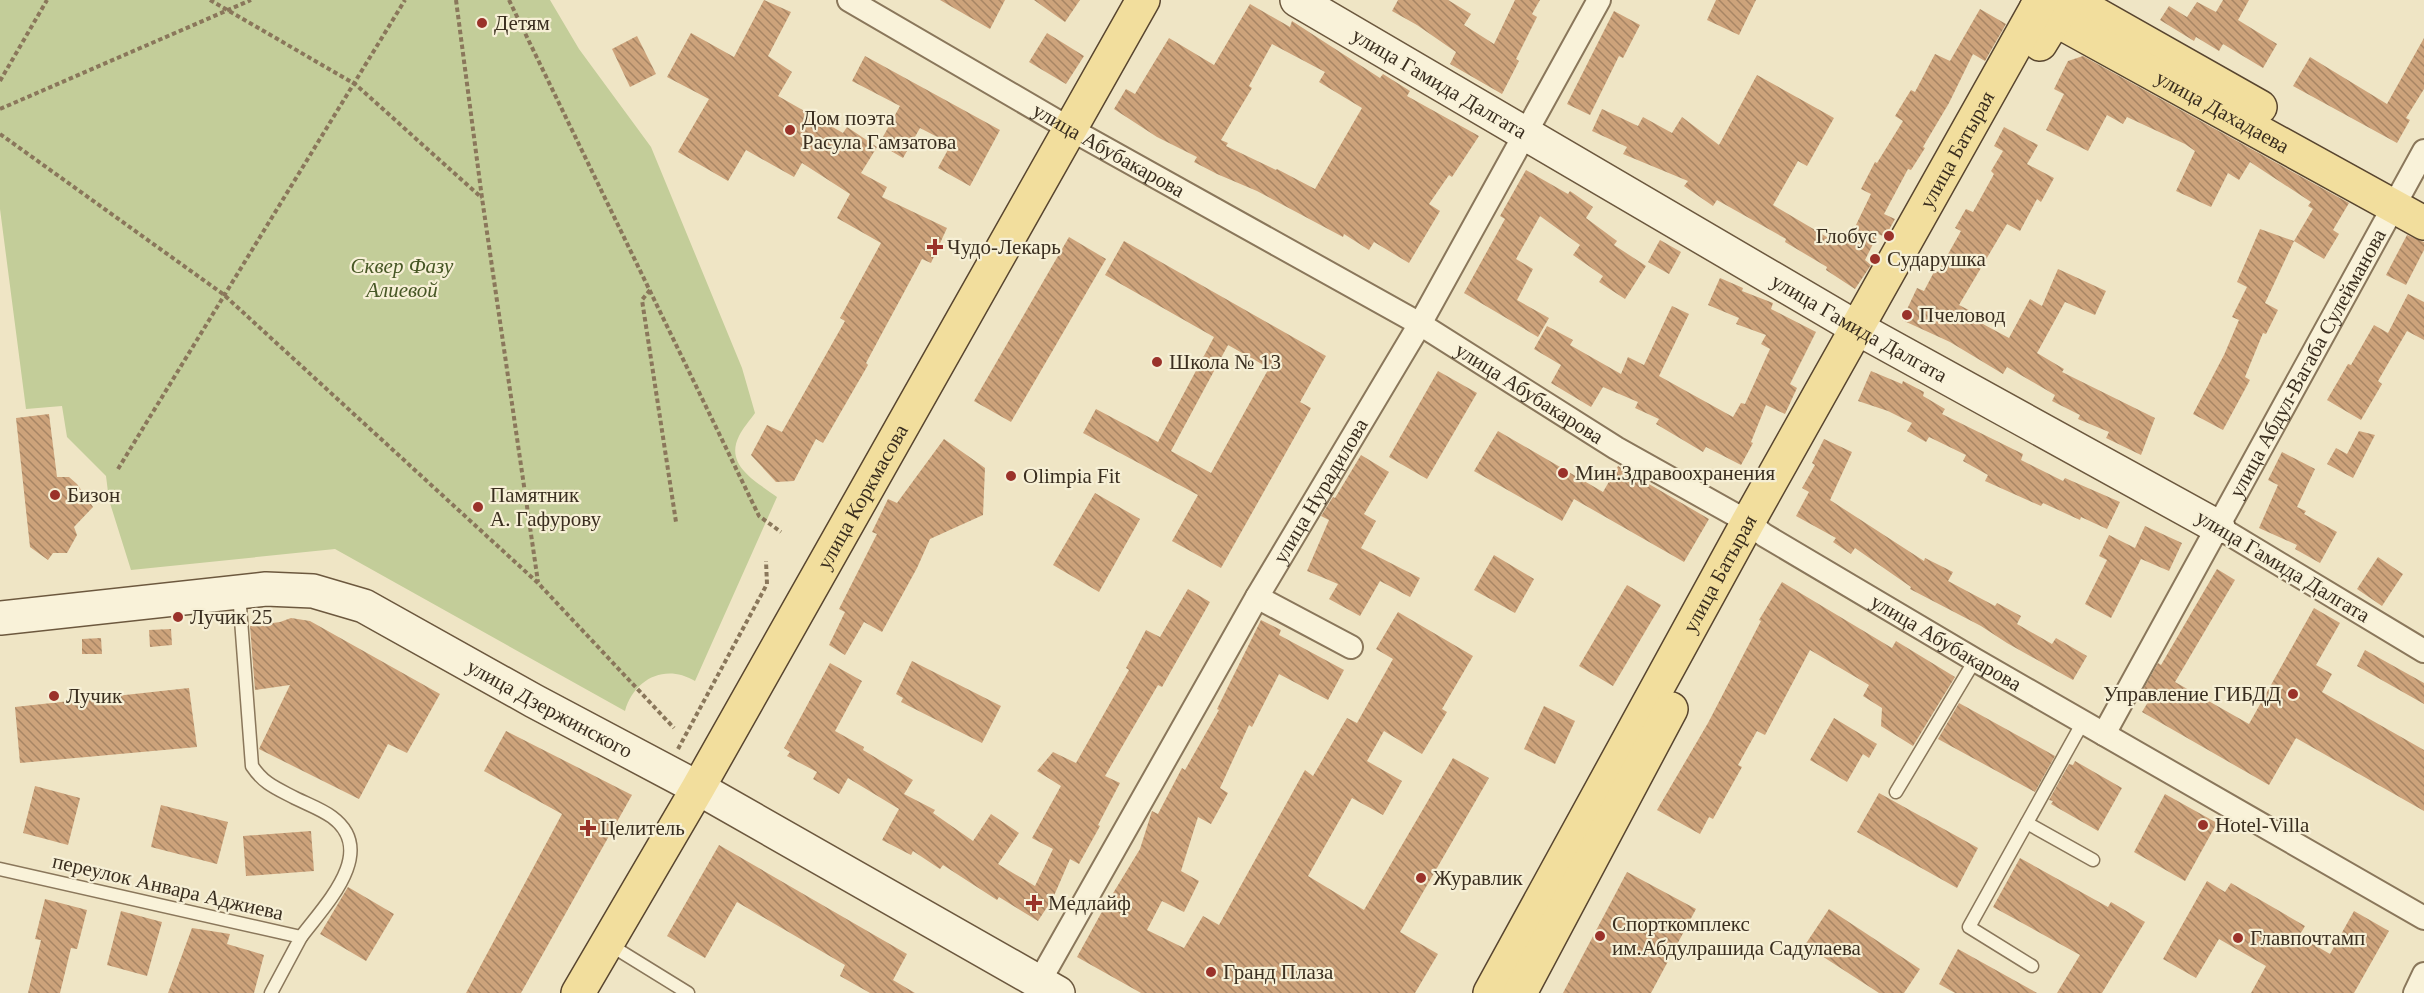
<svg xmlns="http://www.w3.org/2000/svg" width="2424" height="993" font-family="'Times New Roman',serif">
	<defs>
		<pattern id="building-back-hatch" width="6" height="6" patternUnits="userSpaceOnUse" patternTransform="scale(1.5)"><rect width="6" height="6" fill="#cda37b"/><path d="M-1 5l2 2M0 0l6 6M5-1l2 2" fill="none" stroke="#a78564"/></pattern>
	</defs>
	<rect width="100%" height="100%" fill="#efe5c5"/>
	<path fill="#c3cd99" d="M0 0H550L579 49 651 147 742 368 755 413C750 420 743 428 739 436 724 466 757 482 777 497L695 681C665 663 634 679 625 711L335 549 131 570 109 500 106 476 67 437 62 406 26 409 0 209Z"/>
	<g fill="url(#building-back-hatch)" fill-rule="evenodd">
		<polygon points="764,0 791,12 768,56 792,72 778,96 843,133 847,127 877,147 861,173 887,187 882,197 947,228 931,263 922,259 866,363 868,365 823,443 816,439 794,481 776,482 751,455 767,425 782,432 845,321 840,318 881,243 837,218 850,194 802,163 794,177 746,150 728,181 678,152 709,99 667,77 691,33 734,57"/>
		<polygon points="940,0 1005,0 990,29"/>
		<polygon points="1034,0 1080,0 1065,22"/>
		<polygon points="1398,0 1448,0 1471,14 1464,25 1494,44 1515,0 1540,0 1532,14 1537,17 1516,59 1519,61 1502,94 1450,64 1456,52 1417,25 1392,11"/>
		<polygon points="1716,0 1756,0 1739,35 1707,20"/>
		<polygon points="2223,0 2249,0 2238,20 2277,44 2263,68 2223,44 2219,51 2196,37 2194,41 2160,20 2169,6 2187,17 2197,2 2216,12"/>
		<path d="M1250 4 1290 27 1292 21 1380 78 1383 74 1410 91 1407 96 1479 136 1452 177 1449 175 1429 204 1440 211 1409 263 1374 242 1369 250 1344 234 1343 237 1257 191 1217 174 1194 162 1197 157 1157 137 1114 109 1126 89 1135 94 1169 38 1214 65ZM1272 44 1325 72 1319 82 1362 108 1315 189 1277 169 1276 170 1226 146 1228 143 1221 140 1252 88 1249 86Z"/>
		<polygon points="1980,9 2006,24 1985,61 1973,54 1949,103 1923,147 1925,148 1911,170 1908,169 1884,214 1895,219 1885,237 1878,234 1865,260 1871,265 1855,289 1826,270 1827,267 1785,242 1786,239 1717,200 1713,206 1684,186 1688,181 1623,154 1627,147 1592,131 1602,109 1638,126 1643,117 1672,133 1682,117 1719,145 1757,75 1834,118 1807,166 1798,161 1773,205 1842,246 1852,226 1855,227 1871,194 1861,189 1875,162 1877,163 1903,121 1895,116 1911,90 1915,92 1935,54 1950,61"/>
		<polygon points="1614,11 1640,25 1623,58 1619,56 1590,115 1567,104"/>
		<polygon points="1047,33 1084,56 1066,84 1029,62"/>
		<polygon points="637,36 656,74 630,87 612,49"/>
		<polygon points="2424,38 2424,89 2406,118 2410,120 2397,143 2293,86 2310,57 2387,104"/>
		<polygon points="865,56 1000,130 970,186 938,168 951,144 920,128 903,158 879,144 900,106 852,81"/>
		<polygon points="2083,56 2349,203 2333,230 2339,234 2324,259 2294,241 2313,209 2308,206 2311,202 2250,162 2239,180 2228,173 2211,207 2176,191 2195,151 2185,144 2127,117 2123,124 2107,115 2088,151 2046,130 2064,94 2054,89 2068,61"/>
		<polygon points="2004,127 2038,145 2027,164 2054,178 2041,202 2037,199 2020,231 2007,224 1959,305 1984,318 1981,323 2009,338 2030,299 2042,306 2058,269 2106,291 2095,315 2065,302 2037,353 2064,369 2062,372 2155,418 2141,455 2106,438 2109,432 2078,419 2080,415 2052,401 2055,395 2007,367 2003,374 1950,342 1902,320 1917,288 1924,291 1935,270 1938,272 1961,231 1955,228 1966,209 1973,212 1994,174 1991,171 2003,151 1994,146"/>
		<polygon points="1526,170 1568,194 1570,191 1593,207 1586,218 1617,241 1614,245 1646,266 1625,299 1599,282 1603,276 1573,255 1580,245 1540,216 1516,259 1533,269 1517,300 1549,318 1538,337 1464,293 1505,219 1500,216"/>
		<polygon points="2260,229 2294,241 2265,303 2278,310 2266,334 2263,333 2245,377 2250,380 2223,430 2193,414 2224,355 2239,320 2232,317 2247,287 2237,282"/>
		<polygon points="2407,235 2424,242 2424,250 2406,285 2386,275"/>
		<polygon points="1069,237 1106,259 1011,422 974,401"/>
		<polygon points="1660,240 1681,252 1669,274 1648,262"/>
		<path d="M1124 241 1326 356 1300 402 1311 408 1221 568 1172 541 1198 495 1083 433 1096 409 1158 442 1214 337 1105 275ZM1228 345 1269 368 1211 473 1171 451Z"/>
		<polygon points="1720,278 1743,288 1742,291 1773,303 1771,309 1816,332 1790,384 1797,388 1785,414 1766,405 1751,442 1753,443 1741,465 1706,447 1703,452 1656,424 1659,419 1635,408 1638,402 1603,387 1591,407 1551,383 1561,365 1534,349 1547,326 1573,340 1570,345 1621,374 1628,357 1644,365 1672,306 1689,314 1659,376 1733,417 1741,403 1745,404 1770,349 1761,344 1766,335 1736,324 1739,318 1708,305"/>
		<polygon points="2408,294 2424,302 2424,340 2407,331 2378,381 2382,384 2361,420 2327,400 2348,364 2351,365 2374,325 2388,333"/>
		<polygon points="1438,371 1477,393 1427,479 1389,457"/>
		<polygon points="1871,371 1902,384 1903,381 1924,392 1923,396 1945,409 1942,414 2023,454 2021,460 2063,481 2065,478 2120,502 2107,529 2081,517 2080,520 2043,503 2041,506 1985,481 1988,475 1963,461 1966,455 1929,437 1926,442 1907,431 1912,423 1888,411 1858,401"/>
		<polygon points="49,414 57,477 69,477 77,484 93,507 74,527 77,535 67,553 53,553 48,560 30,547 16,418"/>
		<polygon points="1498,431 1603,492 1618,466 1709,519 1684,562 1574,499 1562,521 1474,471"/>
		<polygon points="2359,431 2375,435 2353,478 2327,464 2336,448 2347,454"/>
		<polygon points="944,439 985,468 983,515 930,539 917,568 882,632 864,622 845,655 829,645 845,612 839,609 877,534 872,532 888,499 897,503"/>
		<polygon points="1824,439 1852,452 1830,500 1924,561 1925,558 1953,572 1948,581 1995,606 1997,603 2021,616 2017,624 2052,644 2056,638 2087,656 2073,680 2007,643 1981,626 1910,589 1911,587 1855,548 1851,554 1833,542 1836,538 1796,516 1809,492 1802,488 1815,465 1812,463"/>
		<polygon points="2282,452 2315,469 2297,507 2306,511 2304,514 2337,532 2320,563 2295,549 2297,545 2259,528 2278,485 2268,480"/>
		<polygon points="1361,455 1389,472 1364,514 1376,521 1361,548 1420,578 1410,597 1380,581 1360,616 1329,599 1338,584 1307,571 1329,520 1321,516 1333,497 1335,498"/>
		<polygon points="1095,493 1140,519 1099,592 1053,565"/>
		<polygon points="2145,526 2182,543 2169,571 2141,559 2111,618 2085,604 2107,560 2099,556 2109,535 2135,548"/>
		<polygon points="1494,555 1534,579 1515,613 1474,590"/>
		<polygon points="2378,557 2403,574 2382,606 2357,589"/>
		<polygon points="2217,569 2235,580 2175,682 2249,724 2314,608 2340,623 2316,665 2332,674 2322,692 2424,750 2424,811 2296,738 2269,785 2142,712 2148,702 2139,697 2158,663 2161,665"/>
		<polygon points="1782,582 1892,648 1896,641 1955,677 1913,746 1881,726 1882,708 1863,696 1869,685 1810,650 1765,735 1757,731 1738,765 1742,767 1713,819 1709,817 1700,834 1657,810 1708,723 1761,621 1759,620"/>
		<polygon points="1627,585 1661,605 1613,686 1579,666"/>
		<polygon points="1188,589 1210,602 1162,687 1158,685 1105,776 1120,783 1098,825 1100,826 1079,864 1070,859 1053,898 1038,921 999,897 997,900 943,865 940,869 913,851 911,855 882,840 899,809 848,778 839,794 813,779 817,772 787,756 790,752 784,748 830,663 862,681 835,731 864,747 863,750 913,780 904,794 935,810 933,813 973,841 991,814 1019,833 998,864 1035,886 1053,849 1032,838 1061,786 1037,771 1053,752 1076,763 1129,670 1126,668 1146,630 1160,637"/>
		<polygon points="1398,612 1473,656 1442,709 1447,712 1422,754 1384,731 1367,761 1402,781 1383,815 1352,798 1308,876 1364,910 1453,758 1489,778 1400,932 1438,954 1415,993 1141,993 1077,957 1104,908 1140,849 1152,811 1158,814 1182,768 1185,770 1219,710 1217,709 1261,620 1281,630 1279,635 1344,670 1328,700 1279,674 1252,727 1249,725 1220,788 1228,793 1211,824 1198,817 1181,871 1199,881 1184,912 1162,901 1147,930 1184,948 1203,916 1219,925 1305,770 1313,776 1347,718 1357,723 1393,659 1376,649"/>
		<polygon points="291,618 310,621 440,694 407,753 388,744 359,799 259,749 290,685 255,690 250,626 280,622"/>
		<polygon points="171,629 172,645 150,647 149,630"/>
		<polygon points="101,638 102,654 82,654 82,639"/>
		<polygon points="2365,650 2424,683 2424,704 2357,666"/>
		<polygon points="912,661 1001,706 982,743 901,702 903,698 896,694"/>
		<polygon points="189,688 197,747 20,763 15,707"/>
		<polygon points="1959,703 2055,756 2035,792 1938,739"/>
		<polygon points="1544,706 1575,721 1555,764 1524,749"/>
		<polygon points="1834,718 1877,744 1869,758 1863,754 1847,782 1810,760"/>
		<polygon points="506,731 632,795 521,993 466,993 562,814 484,771"/>
		<polygon points="2075,761 2122,788 2098,831 2051,804 2053,801 2049,800 2069,764 2073,765"/>
		<polygon points="35,786 80,798 68,845 23,833"/>
		<polygon points="1879,793 1978,848 1957,888 1857,832"/>
		<polygon points="2165,794 2217,823 2185,881 2134,852"/>
		<polygon points="161,805 228,822 217,864 151,847"/>
		<polygon points="311,831 314,871 246,876 243,836"/>
		<polygon points="719,845 907,954 893,980 915,993 870,993 840,976 845,965 737,902 705,958 667,936"/>
		<polygon points="2020,858 2108,907 2111,902 2145,922 2102,993 2057,993 2080,955 1993,907"/>
		<polygon points="1627,872 1696,909 1651,993 1563,993"/>
		<polygon points="2207,881 2225,892 2231,883 2305,926 2299,936 2330,954 2354,911 2389,931 2354,993 2251,993 2266,966 2219,939 2196,978 2163,959"/>
		<polygon points="348,887 394,914 366,961 320,934"/>
		<polygon points="45,899 87,910 77,949 71,948 60,993 28,993 41,940 35,939"/>
		<polygon points="1829,909 1920,969 1904,993 1879,993 1805,945"/>
		<polygon points="121,911 162,922 147,976 107,965"/>
		<polygon points="192,928 230,934 227,944 264,955 254,993 168,993"/>
		<polygon points="1958,949 2037,993 1955,993 1939,984"/>
	</g>
	<g fill="none" stroke-linecap="round" stroke-linejoin="round">
		<defs>
			<g id="lane">
				<path d="M239 593 252 766C264 784 276 788 295 798 307 804 321 809 332 817 379 852 324 906 301 937"/>
				<polyline points="1896,792 1975,660"/>
				<polyline points="2027,823 2093,860"/>
				<polyline points="0,869 301,937 271,993"/>
				<polyline points="607,943 688,993"/>
				<polyline points="2032,966 1969,927 2083,722"/>
			</g>
			<g id="street">
				<path id="s1" d="M849 0 1072 130 1420 324 1616 448 1748 522 1764 535 1975 660 2424 918"/>
				<polyline points="2218,527 2424,651"/>
				<polyline points="1257,597 1351,647"/>
				<path id="s2" d="M2104 734 2424 151"/>
				<path id="s3" d="M1039 982 1257 597 1420 324 1599 0"/>
				<polyline points="2415,993 2424,974"/>
			</g>
			<g id="secondary">
				<path id="s4" d="M1297 0 1857 328 2218 527"/>
				<path id="s5" d="M0 618 266 589 313 591 364 606 534 701 698 788 1058 993"/>
			</g>
			<g id="primary">
				<polyline points="2071,0 2260,107"/>
				<path id="s6" d="M2036 9 2424 223"/>
				<polyline points="2040,44 2067,0"/>
				<path id="s7" d="M578 993 698 788 1143 0"/>
				<path id="s8" d="M1490 993 1748 522 2041 0"/>
				<polyline points="1520,993 1671,709"/>
			</g>
		</defs>
		<use href="#lane" stroke="#8a775b" stroke-width="15"/>
		<use href="#street" stroke="#8a775b" stroke-width="26"/>
		<use href="#secondary" stroke="#6c583e" stroke-width="36"/>
		<use href="#primary" stroke="#58452f" stroke-width="36"/>
		<g stroke="#8a775b" stroke-width="4" stroke-dasharray="4.5 3" stroke-linecap="butt">
			<polyline points="210,0 355,84 482,198"/>
			<polyline points="456,0 482,198 538,582"/>
			<polyline points="509,0 759,516 781,532"/>
			<polyline points="0,81 47,0"/>
			<polyline points="0,109 251,0"/>
			<polyline points="0,134 223,294 538,583 674,728"/>
			<polyline points="650,290 642,300 676,522"/>
			<polyline points="118,469 405,0"/>
			<polyline points="678,749 767,584 766,561"/>
		</g>
		<use href="#lane" stroke="#f9f2d9" stroke-width="12"/>
		<use href="#street" stroke="#f9f2d9" stroke-width="22"/>
		<use href="#secondary" stroke="#f9f2d9" stroke-width="33"/>
		<use href="#primary" stroke="#f2de9d" stroke-width="33"/>
	</g>
	<g fill="#9a322a" stroke="#f6efd5" stroke-width="2">
		<circle cx="482" cy="23" r="6"/>
		<circle cx="790" cy="130" r="6"/>
		<circle cx="1889" cy="236" r="6"/>
		<path d="M932 238h6v6h6v6h-6v6h-6v-6h-6v-6h6z"/>
		<circle cx="1875" cy="259" r="6"/>
		<circle cx="1907" cy="315" r="6"/>
		<circle cx="1157" cy="362" r="6"/>
		<circle cx="1563" cy="473" r="6"/>
		<circle cx="1011" cy="476" r="6"/>
		<circle cx="55" cy="495" r="6"/>
		<circle cx="478" cy="507" r="6"/>
		<circle cx="178" cy="617" r="6"/>
		<circle cx="2293" cy="694" r="6"/>
		<circle cx="54" cy="696" r="6"/>
		<circle cx="2203" cy="825" r="6"/>
		<path d="M585 819h6v6h6v6h-6v6h-6v-6h-6v-6h6z"/>
		<circle cx="1421" cy="878" r="6"/>
		<path d="M1031 894h6v6h6v6h-6v6h-6v-6h-6v-6h6z"/>
		<circle cx="1600" cy="936" r="6"/>
		<circle cx="2238" cy="938" r="6"/>
		<circle cx="1211" cy="972" r="6"/>
	</g>
	<g text-anchor="middle" dominant-baseline="central" stroke-width="4.5" stroke-linejoin="round" paint-order="stroke">
		<g font-size="21" fill="#3a2e1f" stroke="#f6efd5" text-anchor="start">
			<text x="494" y="23">Детям</text>
			<text x="802" y="118">Дом поэта<tspan x="802" dy="24">Расула Гамзатова</tspan></text>
			<text x="1877" y="236" text-anchor="end">Глобус</text>
			<text x="947" y="247">Чудо-Лекарь</text>
			<text x="1887" y="259">Сударушка</text>
			<text x="1919" y="315">Пчеловод</text>
			<text x="1169" y="362">Школа № 13</text>
			<text x="1575" y="473">Мин.Здравоохранения</text>
			<text x="1023" y="476">Olimpia Fit</text>
			<text x="67" y="495">Бизон</text>
			<text x="490" y="495">Памятник<tspan x="490" dy="24">А. Гафурову</tspan></text>
			<text x="190" y="617">Лучик 25</text>
			<text x="2281" y="694" text-anchor="end">Управление ГИБДД</text>
			<text x="66" y="696">Лучик</text>
			<text x="2215" y="825">Hotel-Villa</text>
			<text x="600" y="828">Целитель</text>
			<text x="1433" y="878">Журавлик</text>
			<text x="1048" y="903">Медлайф</text>
			<text x="1612" y="924">Спорткомплекс<tspan x="1612" dy="24">им.Абдулрашида Садулаева</tspan></text>
			<text x="2250" y="938">Главпочтамп</text>
			<text x="1223" y="972">Гранд Плаза</text>
		</g>
		<g font-size="21" fill="#3a2e1f" stroke="#f6efd5">
			<text stroke="none"><textPath href="#s4" startOffset="165">улица Гамида Далгата</textPath></text>
			<text stroke="none"><textPath href="#s6" startOffset="213">улица Дахадаева</textPath></text>
			<text stroke="none"><textPath href="#s1" startOffset="300">улица Абубакарова</textPath></text>
			<text stroke="none"><textPath href="#s8" startOffset="964">улица Батырая</textPath></text>
			<text stroke="none"><textPath href="#s4" startOffset="651">улица Гамида Далгата</textPath></text>
			<text stroke="none"><textPath href="#s2" startOffset="423">улица Абдул-Вагаба Сулейманова</textPath></text>
			<text stroke="none"><textPath href="#s1" startOffset="786">улица Абубакарова</textPath></text>
			<text stroke="none"><textPath href="#s3" startOffset="566">улица Нурадилова</textPath></text>
			<text stroke="none"><textPath href="#s7" startOffset="572">улица Коркмасова</textPath></text>
			<text transform="translate(2283 566) rotate(31)">улица Гамида Далгата</text>
			<text stroke="none"><textPath href="#s8" startOffset="478">улица Батырая</textPath></text>
			<text stroke="none"><textPath href="#s1" startOffset="1272">улица Абубакарова</textPath></text>
			<text stroke="none"><textPath href="#s5" startOffset="580">улица Дзержинского</textPath></text>
			<text transform="translate(168 887) rotate(13)">переулок Анвара Аджиева</text>
		</g>
		<g font-size="21" font-style="italic" fill="#475725" stroke="#f6efd5">
			<text x="402" y="266">Сквер Фазу<tspan x="402" dy="24">Алиевой</tspan></text>
		</g>
	</g>
</svg>
